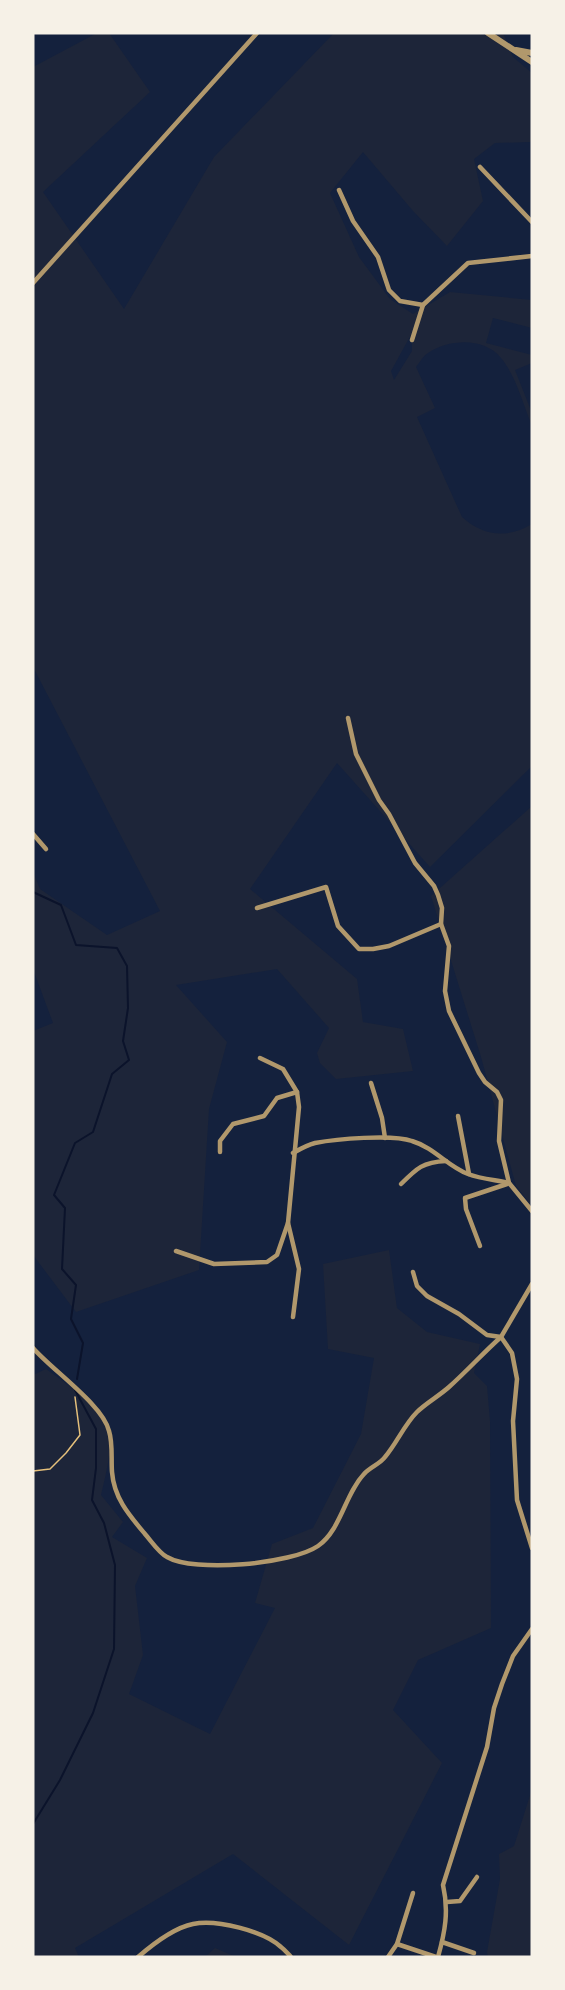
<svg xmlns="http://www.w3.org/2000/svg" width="565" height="1990" font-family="Rubik,sans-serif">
	<rect width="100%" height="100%" fill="#14213d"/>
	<g fill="#1d2539" fill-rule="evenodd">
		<path d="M97 33H109L150 92 43 192 124 309 214 157 334 33H503L513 57 532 73V140L530 142 495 143 474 159 483 201 447 246 413 211 363 152 330 193 359 257 390 299 413 314 450 292 532 300V328L493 318 486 343 532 355V363L515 370 532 413V426C523 404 516 376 501 358 484 337 449 339 428 353 423 356 420 362 416 367L435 408 417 417 462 517C483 536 507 539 532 524V766L430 867 337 763 250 889 357 979 363 1022 403 1029 413 1071 336 1079 320 1063 317 1053 329 1028 277 969 176 985 227 1042 209 1109 199 1270 76 1312 33 1255V1031L53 1023 33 969V872L40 889 107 935 160 911 33 667V67ZM412 333V351L394 380 391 371Z"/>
		<polygon points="532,806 532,1206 516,1186 481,1057 431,896"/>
		<path d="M389 1250 397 1308 427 1332 480 1344 474 1373 487 1386 490 1421 491 1628 418 1660 393 1710 442 1763 349 1945 233 1854 75 1948 79 1957H33V1375L46 1369C63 1381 105 1410 109 1430 113 1448 105 1478 101 1495L123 1522 112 1537 147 1558 135 1586 143 1655 129 1694 210 1734 275 1608 255 1603 272 1544 313 1528 361 1434 374 1358 328 1349 323 1264Z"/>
		<polygon points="532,1789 532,1957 488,1957 487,1952 500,1879 499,1854 514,1846"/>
		<polygon points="215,1948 236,1957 205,1957"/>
	</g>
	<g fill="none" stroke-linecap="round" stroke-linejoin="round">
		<g stroke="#0b132b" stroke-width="2">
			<polyline points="33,892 61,905 76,945 117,948 127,966 128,1008 123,1041 129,1060 112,1074 93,1132 75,1143 54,1195 65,1208 62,1269 76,1285 71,1319 83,1343 77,1379"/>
			<polyline points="33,1824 60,1780 93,1713 114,1649 115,1565 104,1523 92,1500 96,1468 96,1429 75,1390"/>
		</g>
		<polyline stroke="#e5c07b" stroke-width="1.5" points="33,1471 50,1469 66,1453 80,1435 75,1397"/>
		<g stroke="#b1986c" stroke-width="4.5">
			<polyline points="480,167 532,222"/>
			<polyline points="339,190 353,221 378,257 389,290 400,301 423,305"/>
			<polyline points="33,283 257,33"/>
			<polyline points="412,340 423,305 468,263 532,256"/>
			<polyline points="348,718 356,754 379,800 389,814 415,863 434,886 438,895 442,908 441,924 449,946 445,991 449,1011 479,1073 485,1082 497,1092 501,1100 499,1141 509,1183 532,1211"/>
			<polyline points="33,834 46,849"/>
			<polyline points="257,908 326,887 338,926 359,949 373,949 389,946 441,924"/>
			<polyline points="371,1083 382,1118 385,1138"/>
			<polyline points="458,1116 469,1174"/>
			<polyline points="220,1152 220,1141 233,1124 264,1116 277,1098 297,1092"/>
			<path d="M293 1153C300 1149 307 1145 315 1143 336 1139 392 1134 412 1141 435 1148 447 1166 468 1174 481 1179 496 1180 509 1183"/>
			<path d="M401 1184C417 1168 423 1162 446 1161"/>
			<polyline points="288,1223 299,1269 293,1317"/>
			<polyline points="480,1246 466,1209 465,1198 507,1184"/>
			<polyline points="176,1251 214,1264 267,1262 277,1255 288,1223 299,1107 297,1092 283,1069 260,1058"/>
			<polyline points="413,1272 417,1286 427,1296 459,1314 487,1335 501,1337"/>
			<polyline points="532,1284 501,1337 512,1353 517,1379 513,1421 517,1500 532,1548"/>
			<path d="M33 1348C52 1370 103 1405 109 1431 113 1443 111 1459 112 1472 114 1498 129 1515 145 1534 152 1542 159 1553 167 1557 194 1573 292 1564 318 1546 341 1530 345 1494 364 1474 370 1467 380 1464 385 1457 397 1443 404 1425 417 1412 426 1403 439 1396 449 1387 467 1371 483 1353 501 1337"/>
			<polyline points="447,1902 460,1901 477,1877"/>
			<polyline points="442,1942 474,1953"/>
			<polyline points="397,1944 436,1957"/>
			<path d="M138 1957C153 1944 173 1928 193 1924 216 1919 264 1931 281 1947 285 1950 288 1954 291 1957"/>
			<polyline points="388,1957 397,1944 413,1893"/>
			<path d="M438 1957C445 1932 449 1911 443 1885L487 1747 494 1708 502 1684 513 1656 532 1629"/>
		</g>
		<g stroke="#b1986c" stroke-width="6">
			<polyline points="488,33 532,62"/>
			<polyline points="516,50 532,53"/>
		</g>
	</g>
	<rect width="565" height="1990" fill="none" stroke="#f6f1e7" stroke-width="69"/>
</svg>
